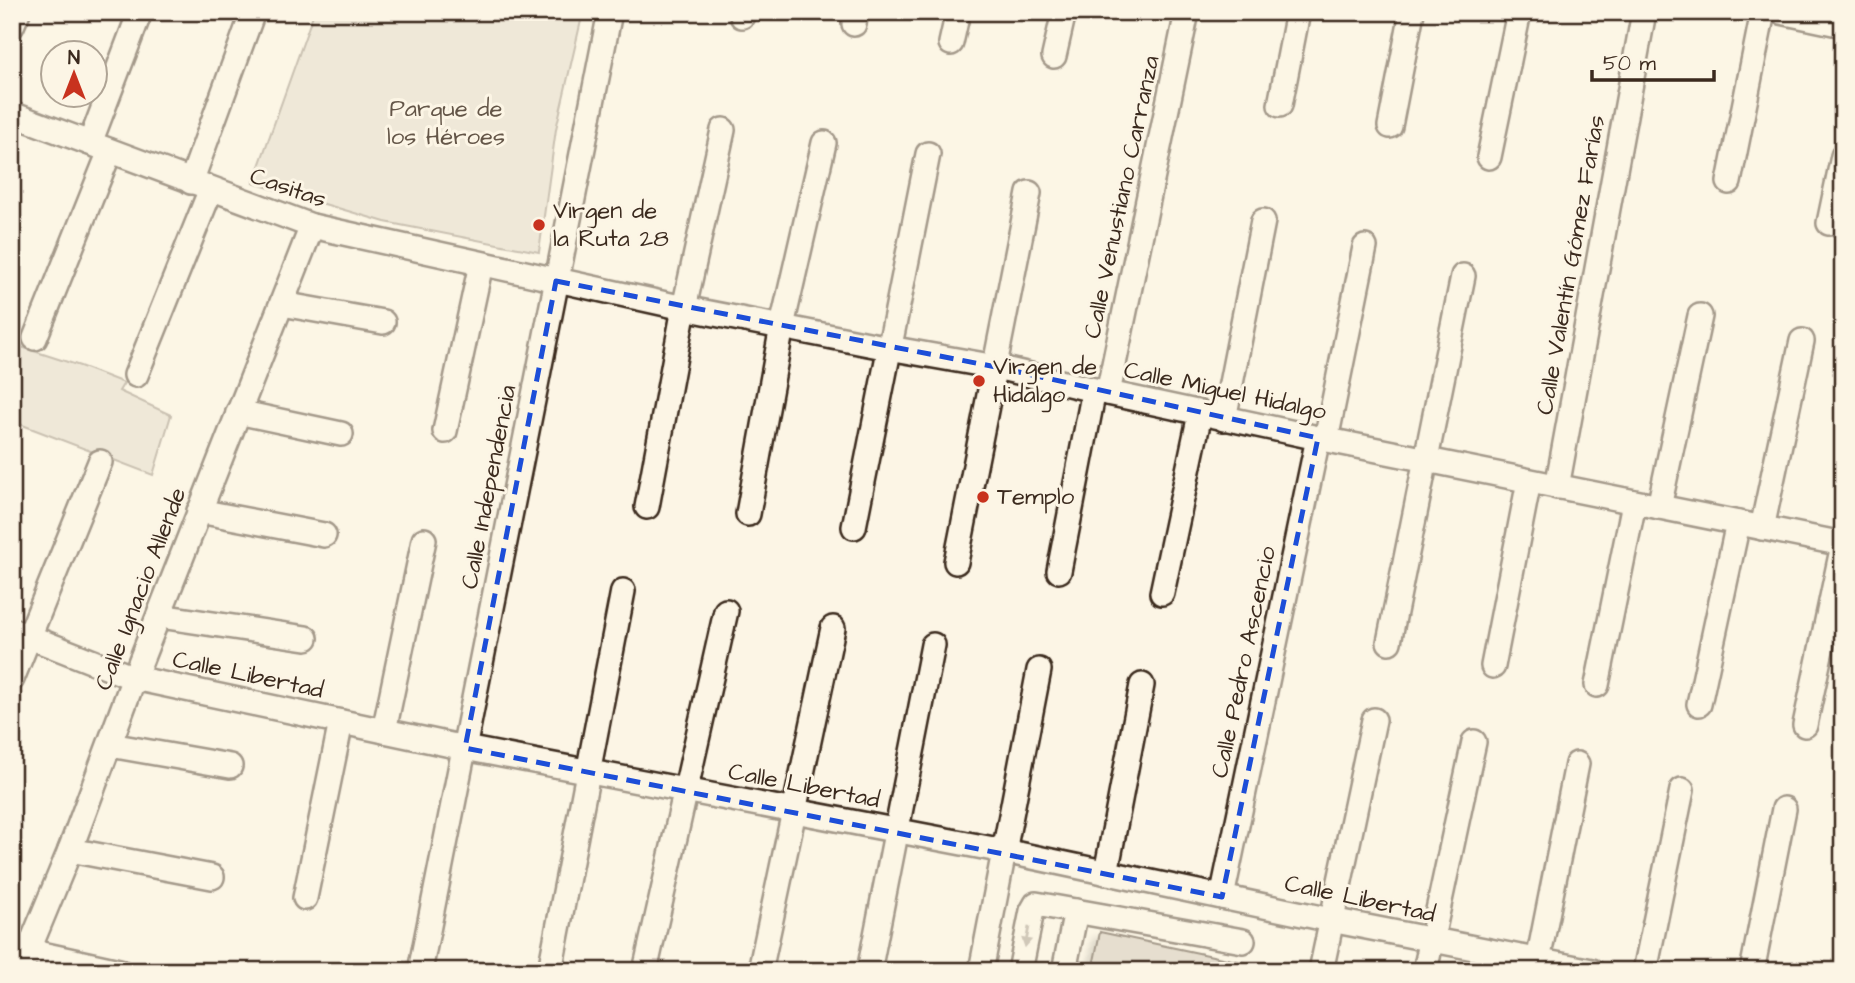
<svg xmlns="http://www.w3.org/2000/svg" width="1855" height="983" font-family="'Architects Daughter',sans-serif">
	<defs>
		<filter id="shadow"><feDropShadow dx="-6" dy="6" stdDeviation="3.5" flood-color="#0004"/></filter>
	</defs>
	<rect width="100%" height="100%" fill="#fcf5e5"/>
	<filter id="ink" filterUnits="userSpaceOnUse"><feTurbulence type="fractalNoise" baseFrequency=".0143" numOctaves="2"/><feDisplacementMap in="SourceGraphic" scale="14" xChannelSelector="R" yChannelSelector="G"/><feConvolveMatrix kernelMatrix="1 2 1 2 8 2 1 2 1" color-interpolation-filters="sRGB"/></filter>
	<g filter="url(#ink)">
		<g fill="#e0d8c8" stroke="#8e8173" stroke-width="2">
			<polygon points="314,12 583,12 556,129 539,252 385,222 253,183"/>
			<polygon points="12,344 80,366 124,383 119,391 171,415 153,475 12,421"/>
		</g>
		<polygon fill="#ccc2b3" stroke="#3b2a1e" stroke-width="2" filter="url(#shadow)" points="1100,932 1269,968 1268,971 1092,971"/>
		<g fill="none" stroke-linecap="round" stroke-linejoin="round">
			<defs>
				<g id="minor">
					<polyline points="1781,12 1843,25"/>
					<polyline points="742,16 742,12"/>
					<polyline points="854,24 856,12"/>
					<polyline points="12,26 18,12"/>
					<polyline points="951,43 958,12"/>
					<polyline points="1054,56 1064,12"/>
					<polyline points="1280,105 1298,12"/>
					<polyline points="12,114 312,226 684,308 889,348 996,367 1094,390 1318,438 1843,544"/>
					<polyline points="1390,126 1412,12"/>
					<polyline points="90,143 140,12"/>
					<polyline points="1489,157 1519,12"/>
					<polyline points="191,182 253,12"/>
					<polyline points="1729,182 1763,12"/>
					<polyline points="1829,223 1843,156"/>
					<polyline points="282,304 383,322"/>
					<polyline points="35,338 110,151"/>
					<polyline points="136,375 211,189"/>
					<polyline points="1108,393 1187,12"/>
					<polyline points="238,412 341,434"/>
					<polyline points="1224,419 1263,221"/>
					<polyline points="445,431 481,264"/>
					<polyline points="1326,440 1365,247"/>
					<polyline points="1557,487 1644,12"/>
					<polyline points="647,507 684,308 723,130"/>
					<polyline points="1659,507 1700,316"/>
					<polyline points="199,511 324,535"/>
					<polyline points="748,514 782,326 824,143"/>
					<polyline points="854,527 928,154"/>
					<polyline points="1762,528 1802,341"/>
					<polyline points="956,562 1029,193"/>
					<polyline points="1059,571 1094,390"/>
					<polyline points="1162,593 1200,414"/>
					<polyline points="160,616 306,638"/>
					<polyline points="12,630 134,678 465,748 1004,851 1331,920 1592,971"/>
					<polyline points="1389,642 1463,276"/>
					<polyline points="1493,666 1529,481"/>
					<polyline points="12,679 100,462"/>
					<polyline points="1597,685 1634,503"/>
					<polyline points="1699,704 1738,523"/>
					<polyline points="1805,725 1843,545"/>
					<polyline points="384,731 424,540"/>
					<polyline points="110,745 230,766"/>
					<polyline points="70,850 212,877"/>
					<polyline points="1106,873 1142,685"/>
					<polyline points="1222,897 1318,438"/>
					<polyline points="305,898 341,722"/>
					<polyline points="28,951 119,971"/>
					<polyline points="552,960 623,591"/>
					<polyline points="20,971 70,850 134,678 312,226"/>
					<polyline points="420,971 610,12"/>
					<polyline points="645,971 726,611"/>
					<polyline points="760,971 833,628"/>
					<polyline points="869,971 933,645"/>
					<polyline points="981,971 1039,670"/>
					<polyline points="1020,971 1032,911 1036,904 1243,941"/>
					<polyline points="1064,971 1076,911"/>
					<polyline points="1321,971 1374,720"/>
					<polyline points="1425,971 1474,742"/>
					<polyline points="1536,971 1577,764"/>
					<polyline points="1645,971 1682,790"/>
					<polyline points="1752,971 1784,809"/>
				</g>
			</defs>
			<use href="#minor" stroke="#3b2a1e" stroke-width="28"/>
			<use href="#minor" stroke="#fcf5e5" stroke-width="23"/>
		</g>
		<defs><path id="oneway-solid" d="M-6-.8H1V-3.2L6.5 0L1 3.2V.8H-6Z" transform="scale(1.75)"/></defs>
		<use fill="#9c9082" href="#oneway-solid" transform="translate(1027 937) rotate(101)"/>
	</g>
	<path d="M0 0H1855V983H0ZM556 281 996 367 1318 438 1222 897 465 748Z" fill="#fcf5e5" fill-opacity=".55" fill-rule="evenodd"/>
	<path fill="none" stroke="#1d4ed8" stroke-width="5" stroke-dasharray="14 9" stroke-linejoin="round" d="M556 281 996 367 1318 438 1222 897 465 748Z"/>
	<g fill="#c8321e" stroke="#fcf5e5" stroke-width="2.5">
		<circle cx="539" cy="225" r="7"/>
		<circle cx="979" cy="381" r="7"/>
		<circle cx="983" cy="497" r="7"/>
	</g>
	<g text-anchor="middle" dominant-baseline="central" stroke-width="6" stroke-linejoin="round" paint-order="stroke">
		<g font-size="24" fill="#645648" stroke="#fcf5e5">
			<text x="446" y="109">Parque de<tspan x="446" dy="28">los Héroes</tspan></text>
		</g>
		<g font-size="24" fill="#3b2a1e" stroke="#fcf5e5">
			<text transform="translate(288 188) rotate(19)">Casitas</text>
			<text transform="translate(1122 197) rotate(-78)">Calle Venustiano Carranza</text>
			<text transform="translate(1571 265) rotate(-80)">Calle Valentín Gómez Farías</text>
			<text transform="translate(1225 391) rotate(12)">Calle Miguel Hidalgo</text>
			<text transform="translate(489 487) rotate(-79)">Calle Independencia</text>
			<text transform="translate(141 589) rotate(-69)">Calle Ignacio Allende</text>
			<text transform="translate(1244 662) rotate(-78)">Calle Pedro Ascencio</text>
			<text transform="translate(248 675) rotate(12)">Calle Libertad</text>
			<text transform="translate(804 786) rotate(11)">Calle Libertad</text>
			<text transform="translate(1360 899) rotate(12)">Calle Libertad</text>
		</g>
		<g font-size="24" fill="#3b2a1e" stroke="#fcf5e5" text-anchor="start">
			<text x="553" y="211">Virgen de<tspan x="553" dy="28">la Ruta 28</tspan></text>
			<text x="993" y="367">Virgen de<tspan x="993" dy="28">Hidalgo</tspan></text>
			<text x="997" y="497">Templo</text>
		</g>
	</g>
	<rect width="1855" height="983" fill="none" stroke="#fcf5e5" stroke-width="42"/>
	<rect x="21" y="21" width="1813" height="941" fill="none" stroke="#3b2a1e" stroke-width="2.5" filter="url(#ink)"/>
	<g transform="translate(74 74)"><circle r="33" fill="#fcf5e5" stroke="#afa495" stroke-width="2"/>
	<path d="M0-5L12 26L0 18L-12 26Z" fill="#c8321e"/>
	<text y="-10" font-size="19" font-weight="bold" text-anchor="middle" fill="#3b2a1e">N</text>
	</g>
	<path d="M1592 70v10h122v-10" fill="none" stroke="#3b2a1e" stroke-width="3.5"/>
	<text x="1603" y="70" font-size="21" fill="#3b2a1e" stroke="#fcf5e5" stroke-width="5" paint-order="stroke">50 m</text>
</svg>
